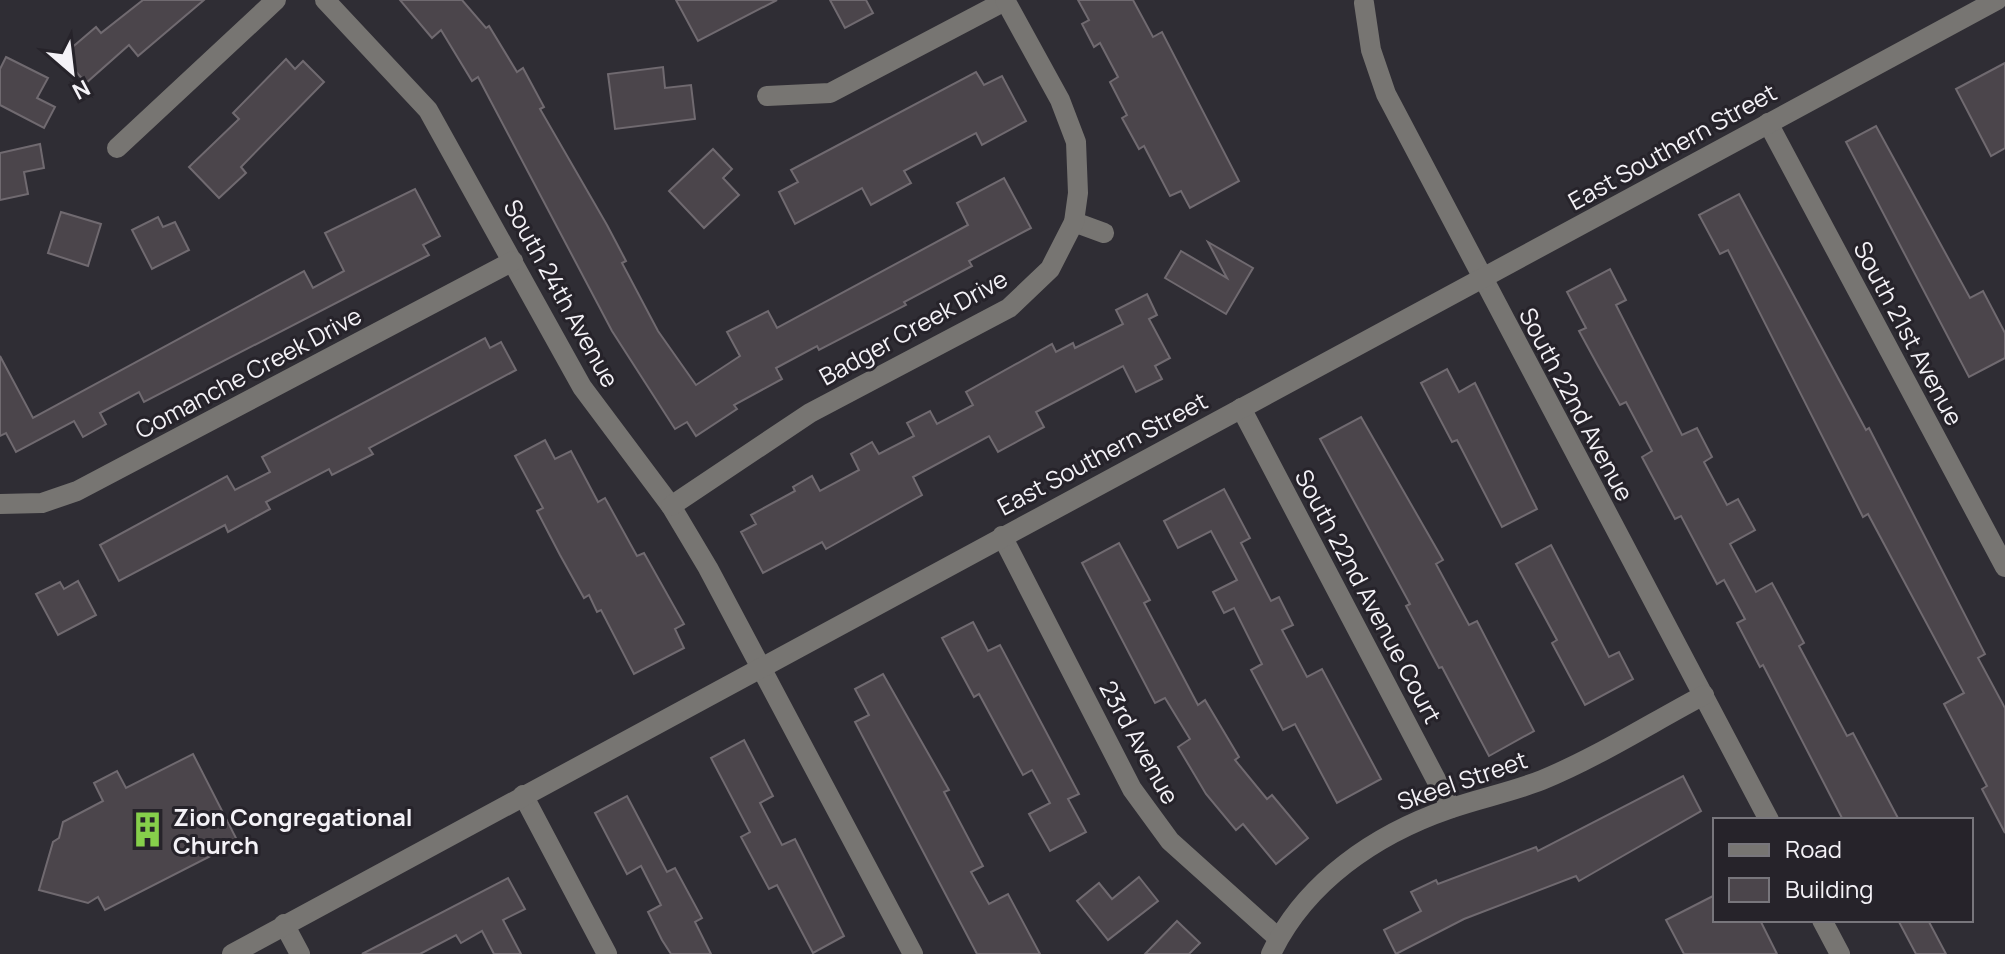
<svg xmlns="http://www.w3.org/2000/svg" width="2005" height="954" font-family="Manrope,sans-serif">
	<rect width="100%" height="100%" fill="#2f2d34"/>
	<g fill="#4b454b" stroke="#706a70" stroke-width="2">
		<polygon points="143,0 204,0 138,56 129,45 86,83 62,56 96,27 101,33"/>
		<polygon points="400,0 462,0 486,28 489,26 517,72 523,68 544,107 540,109 607,225 626,261 622,263 658,331 696,385 740,356 727,332 768,311 777,328 968,225 957,203 1004,178 1031,228 969,261 972,266 904,302 906,305 819,350 817,346 776,368 782,379 734,405 737,409 696,436 687,422 675,429 612,331 478,77 472,81 441,30 432,38"/>
		<polygon points="676,0 777,0 698,41"/>
		<polygon points="830,0 866,0 873,13 845,28"/>
		<polygon points="1078,0 1133,0 1153,37 1162,32 1239,181 1190,208 1181,191 1170,196 1144,146 1139,149 1122,118 1127,115 1110,82 1118,77 1100,43 1094,47 1082,24 1089,20"/>
		<polygon points="6,57 48,78 37,98 55,107 44,128 0,105 0,69"/>
		<polygon points="286,59 295,69 303,61 324,82 241,167 246,173 219,198 189,167 239,119 233,113"/>
		<polygon points="2005,63 2005,148 1991,156 1956,89"/>
		<polygon points="663,67 665,88 691,85 695,119 615,129 608,74"/>
		<polygon points="976,72 984,85 1002,76 1026,121 982,145 976,133 904,171 911,183 871,205 862,188 795,224 779,192 798,182 791,170"/>
		<polygon points="1876,126 1970,298 1983,291 2005,333 2005,358 1969,377 1846,142"/>
		<polygon points="40,144 44,168 24,172 28,194 0,200 0,153"/>
		<polygon points="713,149 732,169 723,178 739,195 704,228 669,191"/>
		<polygon points="415,189 440,236 423,245 429,255 144,402 139,392 100,413 106,424 83,437 74,421 16,452 6,433 0,436 0,356 33,418 304,271 313,288 344,271 325,233"/>
		<polygon points="1739,194 1866,430 1869,428 1985,654 1978,658 2005,708 2005,833 1982,789 1987,786 1944,704 1964,693 1868,514 1863,517 1728,250 1720,254 1699,215"/>
		<polygon points="61,212 101,224 88,266 48,253"/>
		<polygon points="158,217 163,227 175,222 189,250 152,269 132,230"/>
		<polygon points="1208,242 1253,268 1226,314 1165,278 1181,251 1227,278"/>
		<polygon points="1610,269 1626,300 1616,305 1682,435 1697,428 1712,457 1704,462 1727,505 1738,499 1755,530 1730,544 1756,592 1772,583 1804,643 1799,646 1847,736 1853,733 1899,820 1843,820 1763,665 1760,667 1737,623 1745,619 1724,580 1717,584 1681,516 1675,519 1642,457 1652,451 1626,402 1620,405 1597,364 1579,331 1586,328 1567,292"/>
		<polygon points="1147,294 1157,315 1149,319 1170,358 1155,366 1162,379 1136,392 1123,366 1036,412 1044,427 998,452 989,436 913,477 922,495 826,549 822,542 763,573 741,532 756,524 751,515 795,491 793,487 812,476 820,491 859,470 851,454 872,442 879,454 914,436 907,423 930,411 937,424 973,405 966,392 1052,344 1056,352 1073,343 1075,348 1123,324 1116,310"/>
		<polygon points="485,338 490,348 501,342 516,370 369,448 373,454 332,475 329,469 266,502 270,509 228,532 225,525 119,581 100,545 227,476 235,490 270,472 262,457"/>
		<polygon points="1447,369 1459,392 1475,383 1537,509 1502,527 1457,440 1452,442 1421,383"/>
		<polygon points="1361,417 1443,560 1436,564 1469,625 1477,621 1534,731 1489,756 1442,667 1439,668 1406,606 1410,604 1320,439"/>
		<polygon points="545,440 555,459 571,451 598,502 605,498 637,556 644,553 684,624 675,629 684,648 634,674 601,610 597,612 589,595 584,598 560,555 537,511 543,508 515,456"/>
		<polygon points="1224,489 1250,538 1241,543 1271,601 1279,597 1293,625 1282,630 1307,677 1322,669 1381,779 1337,803 1295,724 1283,730 1251,670 1262,664 1234,608 1224,613 1213,592 1237,580 1211,531 1178,548 1164,521"/>
		<polygon points="1119,543 1150,600 1144,603 1198,705 1205,700 1239,757 1235,760 1267,799 1272,795 1308,838 1276,864 1243,824 1236,830 1206,794 1178,747 1190,739 1165,698 1155,703 1082,563"/>
		<polygon points="1551,545 1609,657 1619,652 1633,679 1585,705 1552,643 1557,640 1516,564"/>
		<polygon points="78,581 96,615 58,635 36,594 60,582 64,589"/>
		<polygon points="973,622 988,651 1000,645 1079,794 1068,799 1086,832 1050,851 1029,814 1050,803 1032,770 1023,775 979,694 974,697 942,638"/>
		<polygon points="883,674 949,790 944,792 983,866 971,872 989,904 1008,894 1040,954 977,954 855,722 869,715 855,689"/>
		<polygon points="744,740 773,796 760,803 782,845 795,839 844,936 813,953 777,885 769,889 741,837 750,832 711,758"/>
		<polygon points="193,754 238,842 105,910 98,897 88,903 39,890 53,842 59,838 63,822 103,801 94,783 117,771 126,788"/>
		<polygon points="1683,776 1701,811 1579,881 1576,876 1464,919 1396,954 1384,930 1421,911 1411,892 1436,880 1438,884 1536,847 1538,851"/>
		<polygon points="627,796 667,872 675,868 702,918 695,922 711,954 671,954 662,940 648,912 661,905 641,866 627,874 595,813"/>
		<polygon points="1139,877 1158,901 1108,940 1077,901 1099,883 1112,899"/>
		<polygon points="508,878 525,909 503,920 521,954 494,954 482,931 461,943 456,935 420,954 362,954"/>
		<polygon points="1715,895 1715,920 1760,920 1777,954 1684,954 1666,920"/>
		<polygon points="1898,920 1928,920 1946,954 1916,954"/>
		<polygon points="1177,921 1200,943 1189,954 1145,954"/>
	</g>
	<g fill="none" stroke-linecap="round" stroke-linejoin="round">
		<g stroke="#777572" stroke-width="20">
			<polyline points="325,0 428,110 582,387 671,506 708,568 913,954"/>
			<polyline points="1364,3 1371,50 1386,94 1769,820"/>
			<polyline points="767,96 830,93 1005,1"/>
			<polyline points="1768,123 2005,567"/>
			<polyline points="117,148 276,0"/>
			<polyline points="1074,222 1104,233"/>
			<polyline points="1241,408 1451,808"/>
			<polyline points="0,504 42,503 77,491 513,261"/>
			<polyline points="671,506 810,413 1009,308 1050,269 1074,222 1078,193 1076,142 1060,100 1005,0"/>
			<polyline points="1002,536 1132,789 1170,841 1278,938"/>
			<polyline points="523,795 607,954"/>
			<polyline points="1822,920 1840,954"/>
			<polyline points="284,924 300,954"/>
			<polyline points="232,954 1997,0"/>
			<path d="M1271 954C1305 882 1376 834 1449 809 1480 798 1512 792 1542 780 1598 757 1651 723 1704 695"/>
		</g>
	</g>
	<defs>
		<symbol id="building-bare" viewBox="-9 -9 18 18"><path d="M-4-6H4V6H1V3H-1V6H-4ZM-2.5-4.3h1.7v1.8h-1.7ZM.8-4.3h1.7v1.8H.8ZM-2.5-1h1.7V.8h-1.7ZM.8-1h1.7V.8H.8Z" fill="#86cf4b" stroke="#26232a" stroke-width="2.5" paint-order="stroke"/></symbol>
	</defs>
	<g fill-rule="evenodd">
		<use href="#building-bare" x="122" y="804" width="51" height="51"/>
	</g>
	<g text-anchor="middle" dominant-baseline="central" stroke-width="6" stroke-linejoin="round" paint-order="stroke">
		<g font-size="24" fill="#f4f2f7" stroke="#26232a">
			<text transform="translate(1672 146) rotate(-29)">East Southern Street</text>
			<text transform="translate(562 293) rotate(61)">South 24th Avenue</text>
			<text transform="translate(913 327) rotate(-29)">Badger Creek Drive</text>
			<text transform="translate(1909 333) rotate(62)">South 21st Avenue</text>
			<text transform="translate(248 372) rotate(-28)">Comanche Creek Drive</text>
			<text transform="translate(1577 404) rotate(62)">South 22nd Avenue</text>
			<text transform="translate(1102 453) rotate(-28)">East Southern Street</text>
			<text transform="translate(1369 596) rotate(62)">South 22nd Avenue Court</text>
			<text transform="translate(1140 742) rotate(61)">23rd Avenue</text>
			<text transform="translate(1462 780) rotate(-19)">Skeel Street</text>
		</g>
		<g font-size="24" font-weight="bold" fill="#f4f2f7" stroke="#26232a" text-anchor="start">
			<text x="173" y="816">Zion Congregational<tspan x="173" dy="28">Church</tspan></text>
		</g>
	</g>
	<rect x="1713" y="818" width="260" height="104" fill="#26232a" stroke="#78767c" stroke-width="2"/>
	<rect x="1729" y="844" width="40" height="12" fill="#777572" stroke="#78767c" stroke-width="2"/>
	<text x="1785" y="858" font-size="24" fill="#f4f2f7">Road</text>
	<rect x="1729" y="878" width="40" height="24" fill="#4b454b" stroke="#78767c" stroke-width="2"/>
	<text x="1785" y="898" font-size="24" fill="#f4f2f7">Building</text>
	<g transform="translate(72 72) rotate(152)" stroke="#26232a" stroke-width="6" paint-order="stroke">
	<path d="M0-6L14 30L0 20L-14 30Z" fill="#f4f2f7"/>
	<text y="-12" font-size="22" font-weight="bold" text-anchor="middle" fill="#f4f2f7">N</text>
	</g>
</svg>
